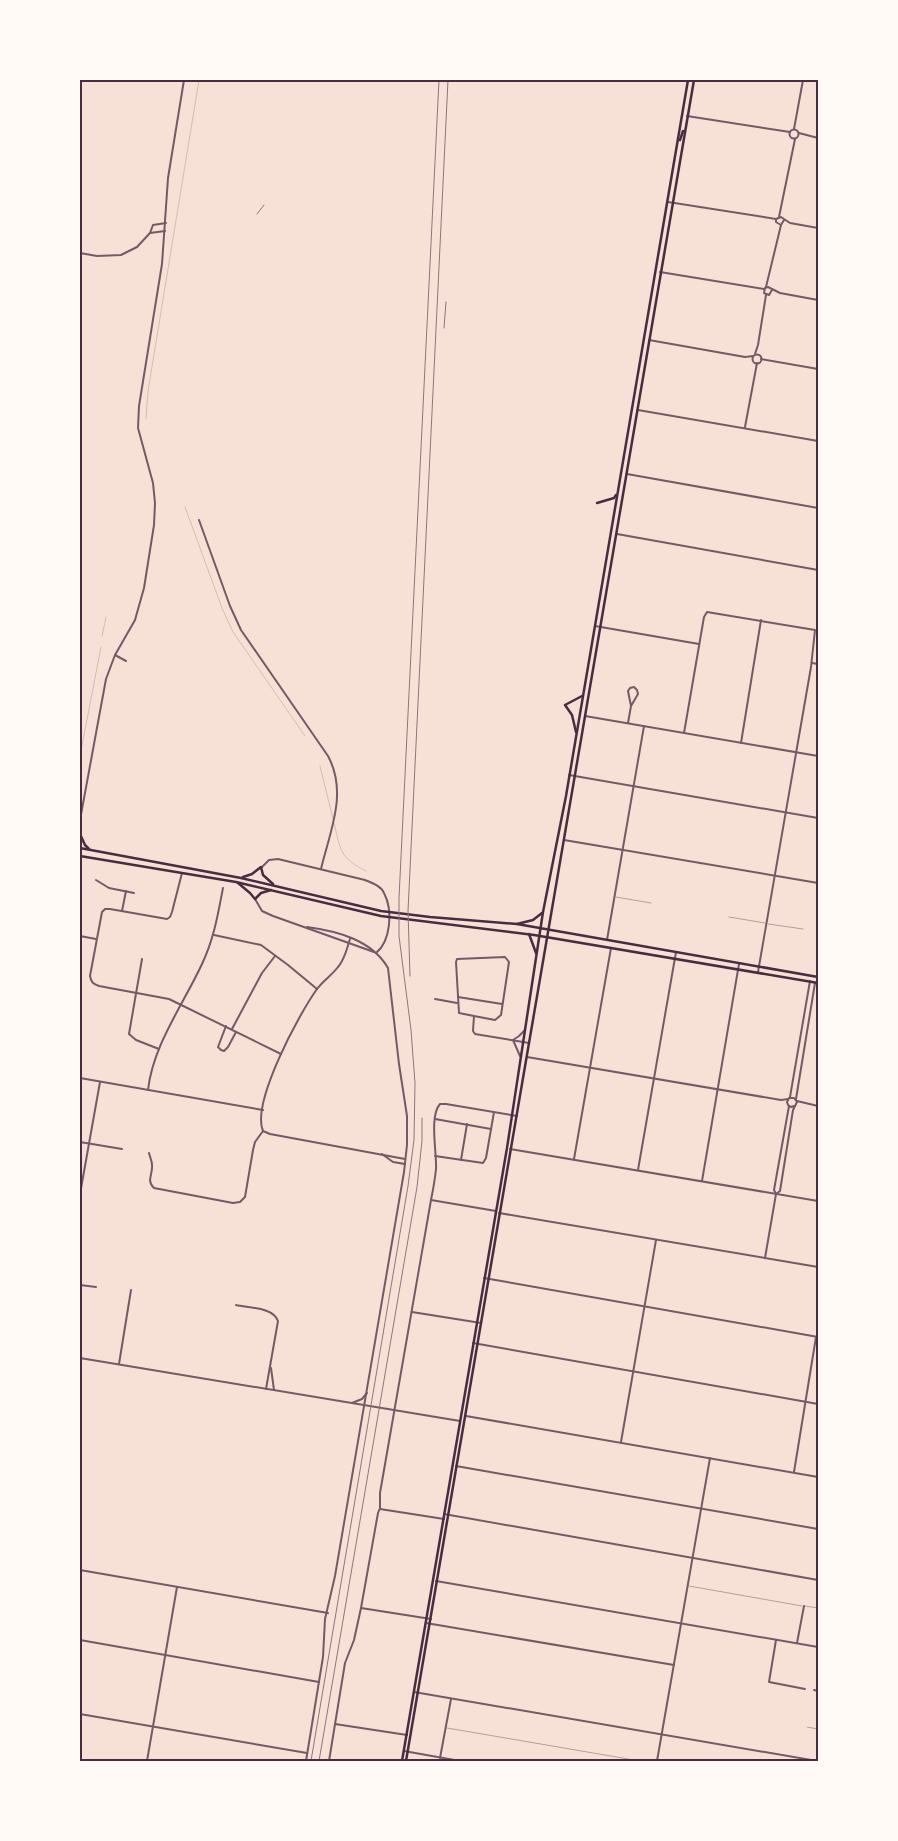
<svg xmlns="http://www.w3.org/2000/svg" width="898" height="1841" font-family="Signika,sans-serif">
	<rect width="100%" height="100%" fill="#f7e1d7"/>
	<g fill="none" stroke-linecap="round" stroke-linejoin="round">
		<g stroke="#dcb8b0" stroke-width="1">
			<polyline points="146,419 148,391 199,80"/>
			<polyline points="185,507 222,608 233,632 305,736"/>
			<polyline points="102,636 106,617"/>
			<polyline points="80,756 101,647"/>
			<polyline points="320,766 333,819"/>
			<path d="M334 823C341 851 339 857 366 871"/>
		</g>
		<g stroke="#755966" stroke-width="0.5">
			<polyline points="616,897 651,903"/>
			<polyline points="729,917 765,923"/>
			<polyline points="768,924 803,929"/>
			<polyline points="689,1586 802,1606"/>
			<polyline points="805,1606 818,1608"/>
			<polyline points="807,1727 818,1729"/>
			<polyline points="447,1728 640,1761"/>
		</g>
		<g stroke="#755966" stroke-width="2">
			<polyline points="687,116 790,132"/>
			<polyline points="794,129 803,80"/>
			<circle cx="794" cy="134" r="4.5"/>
			<polyline points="799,133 818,138"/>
			<polyline points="668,202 776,219"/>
			<polyline points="779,217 795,139"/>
			<polyline points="784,220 781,225 776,222 776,219 781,217 790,223 818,228"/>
			<polyline points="150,233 165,231"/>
			<polyline points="80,253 97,256 121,255 137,247 150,233 153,225 166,223"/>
			<polyline points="660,272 764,289"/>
			<polyline points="766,287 781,225"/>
			<polyline points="772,290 769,295 764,293 765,288 768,287 780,293 818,300"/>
			<polyline points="649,340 745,357 753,356"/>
			<polyline points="755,354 758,345 766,295"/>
			<circle cx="757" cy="359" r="4.5"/>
			<polyline points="761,359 818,369"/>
			<polyline points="638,410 818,441"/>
			<polyline points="745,427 757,363"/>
			<polyline points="627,474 818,508"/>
			<path d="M199 520 230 606 241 630 328 756C348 793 330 831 321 869"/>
			<polyline points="617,534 818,570"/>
			<polyline points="595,626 699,644"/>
			<polyline points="115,655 126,661"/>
			<polyline points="812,663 818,664"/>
			<polyline points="585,716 818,756"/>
			<polyline points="628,723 631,706 638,694 637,690 634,687 630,688 628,691 631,706"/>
			<polyline points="684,733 704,617 707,612 815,630 811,667 758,972"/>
			<polyline points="741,743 761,620"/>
			<polyline points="569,775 818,818"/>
			<polyline points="564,840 818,883"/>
			<path d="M262 867 269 860 278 859 365 880C372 883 381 886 384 893 393 910 391 941 376 953"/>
			<path d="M182 873 172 912 170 917 167 919 110 909H105L102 912 90 976C91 982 93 984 99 986L169 999 281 1054"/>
			<polyline points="96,880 109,888 134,893"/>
			<polyline points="255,899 262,911 273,916 374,952"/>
			<polyline points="122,911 126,891"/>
			<polyline points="214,935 261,945 288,965 317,989"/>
			<polyline points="80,936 96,939"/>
			<polyline points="607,940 644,726"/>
			<polyline points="142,959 129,1034 136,1040 159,1049"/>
			<polyline points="458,997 502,1004"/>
			<polyline points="435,999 457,1003"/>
			<polyline points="474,1016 495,1020 501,1015 509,962 505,957 457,959 456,962 459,1013 474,1016 473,1031 475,1034 529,1043"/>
			<polyline points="226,1026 218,1047 221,1050 224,1051 228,1047 236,1032"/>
			<polyline points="232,1029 262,973 275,956"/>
			<polyline points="80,1030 80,1039"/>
			<polyline points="520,1056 513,1040 519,1036 525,1030"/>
			<polyline points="527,1057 781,1100 788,1099"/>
			<polyline points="80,1078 263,1110"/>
			<path d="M148 1090C153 1045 183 1005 202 964 214 939 218 914 223 888"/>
			<polyline points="790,1097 810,981"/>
			<polyline points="796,1099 815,983"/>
			<polyline points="797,1101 818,1106"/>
			<polyline points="435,1119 491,1129"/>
			<path d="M263 1131C251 1103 299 1014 317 989 323 981 332 975 338 967 345 959 347 948 350 939"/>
			<polyline points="263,1131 270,1134 405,1159"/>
			<polyline points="80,1142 122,1149"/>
			<polyline points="510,1149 818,1201"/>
			<path d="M149 1153C150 1157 152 1161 152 1165 153 1174 146 1181 154 1188L233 1203 240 1202 245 1197 253 1150 255 1142 263 1131"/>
			<polyline points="382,1154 393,1162 405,1164"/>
			<polyline points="435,1156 483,1163 486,1158 494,1112"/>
			<polyline points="574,1159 611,948"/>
			<polyline points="461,1160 467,1124"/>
			<polyline points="638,1170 676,952"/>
			<polyline points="702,1181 739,964"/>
			<polyline points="80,1194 100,1082"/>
			<polyline points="776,1194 780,1191 793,1110 797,1102 794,1098 789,1098 787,1102 788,1105 791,1107 794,1106"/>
			<polyline points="431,1200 496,1211"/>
			<polyline points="499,1213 818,1267"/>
			<polyline points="765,1258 776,1194 774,1190 789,1106"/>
			<polyline points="484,1278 818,1337"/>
			<polyline points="80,1285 96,1287"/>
			<path d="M236 1305C248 1308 273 1307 278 1321L266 1389"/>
			<polyline points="412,1312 481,1323"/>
			<polyline points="473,1343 818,1404"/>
			<polyline points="119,1364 131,1290"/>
			<polyline points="271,1368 274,1390"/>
			<polyline points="466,1416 818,1477"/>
			<polyline points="621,1442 656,1240"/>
			<polyline points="456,1466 818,1529"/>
			<polyline points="794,1472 816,1337"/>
			<polyline points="380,1509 444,1519"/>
			<polyline points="444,1514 818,1580"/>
			<polyline points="80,1570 328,1613"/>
			<polyline points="436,1581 818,1647"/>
			<polyline points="361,1608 431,1619"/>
			<polyline points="426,1623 674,1665"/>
			<polyline points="80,1640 319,1682"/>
			<polyline points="776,1640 769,1682 805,1689"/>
			<polyline points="797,1643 804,1606"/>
			<polyline points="814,1690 818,1691"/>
			<polyline points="414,1692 817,1761"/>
			<polyline points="80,1714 307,1753"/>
			<polyline points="335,1724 407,1735"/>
			<polyline points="404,1751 460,1761"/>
			<polyline points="440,1758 451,1699"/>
			<polyline points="147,1761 177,1587"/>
			<path d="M306 1761 323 1657 325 1619 335 1576 404 1172 407 1145V1116L399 1064 388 968C372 940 337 931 307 927"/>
			<path d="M329 1761 345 1663 354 1640 361 1608 378 1513 380 1508V1493L431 1200C433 1190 435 1179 436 1169 437 1153 429 1116 440 1104H446L517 1116"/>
			<polyline points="657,1761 710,1458"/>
		</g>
		<g stroke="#755966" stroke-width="2">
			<polyline points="80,820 106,679 115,655 135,620 144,588 154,525 155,503 153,483 138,428 139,406 162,264 168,178 184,80"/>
			<polyline points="80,1358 460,1421"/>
			<polyline points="352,1403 362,1399 367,1393"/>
		</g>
		<g stroke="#4a2c40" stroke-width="2.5">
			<polyline points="80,834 85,845 89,849"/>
			<polyline points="80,848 241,878 381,911 430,917 517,924 818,977"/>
			<polyline points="80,856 236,882 381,916 534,935 818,983"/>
			<polyline points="243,877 252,874 261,867 263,875 273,884"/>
			<polyline points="238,883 250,893 255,899 261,893 271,890"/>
		</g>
		<g stroke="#4a2c40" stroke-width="2.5">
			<polyline points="678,140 680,140 683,131"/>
			<polyline points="597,503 614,498 616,495"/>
			<polyline points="576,732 572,715 565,705 582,696"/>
			<polyline points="517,924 533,920 542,913"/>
			<polyline points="529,934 536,953"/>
			<polyline points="402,1761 507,1148 543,912 566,796 688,80"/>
			<polyline points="406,1761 694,80"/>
		</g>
		<g stroke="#8f747c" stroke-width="1">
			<polyline points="257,214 264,205"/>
			<polyline points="444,328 446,302"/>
			<polyline points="410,976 408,911 448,80"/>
			<polyline points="311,1761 408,1186 414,1140 415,1083 411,1030 399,936 399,898 439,80"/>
			<polyline points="319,1761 417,1187 422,1141 422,1118"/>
		</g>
	</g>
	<rect width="898" height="1841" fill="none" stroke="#fffaf5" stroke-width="162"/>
	<rect x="81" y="81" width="736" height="1679" fill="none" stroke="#4a2c40" stroke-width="2"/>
</svg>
